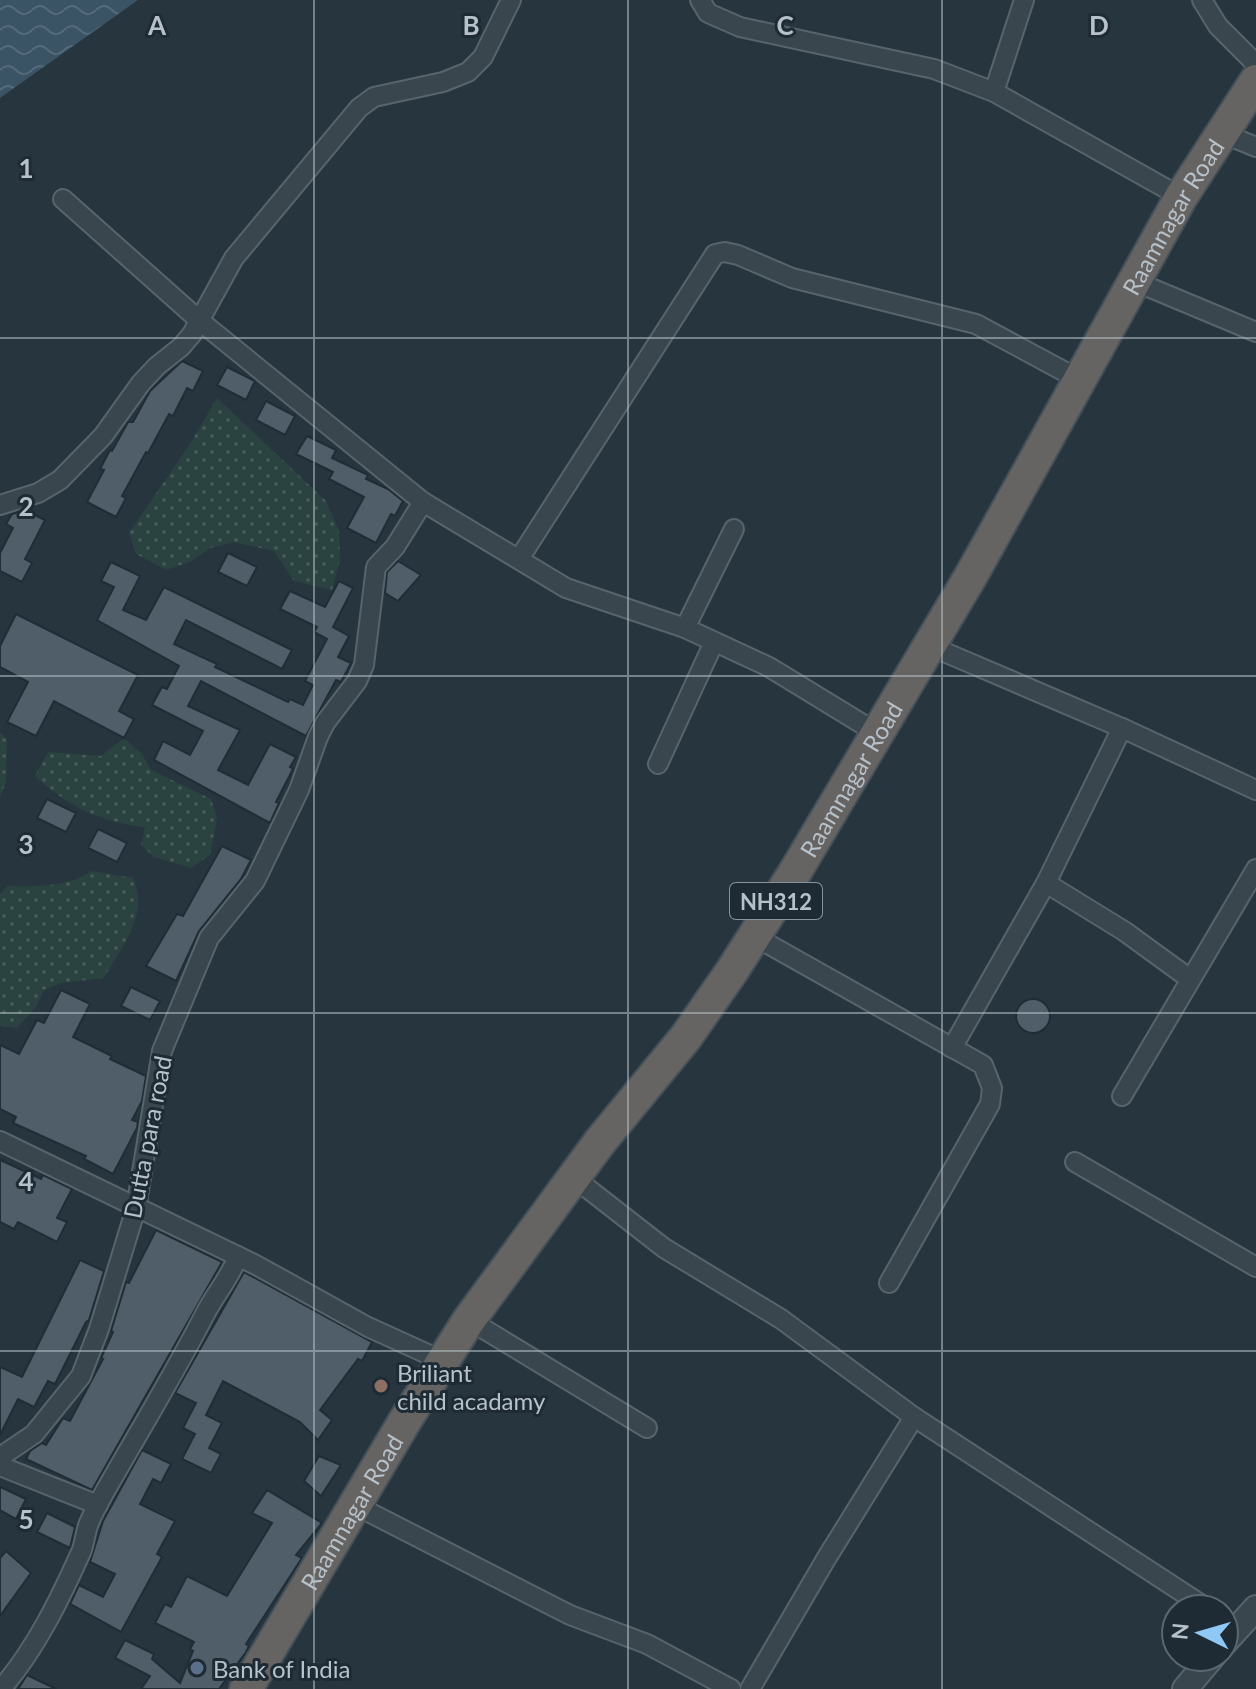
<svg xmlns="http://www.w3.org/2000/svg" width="1256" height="1689" font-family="Lato,sans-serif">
	<defs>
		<pattern id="park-dots" width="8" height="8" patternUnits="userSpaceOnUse" patternTransform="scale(2)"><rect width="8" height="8" fill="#2b4340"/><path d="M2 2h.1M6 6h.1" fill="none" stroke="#485c5a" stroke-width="1.8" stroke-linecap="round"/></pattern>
		<pattern id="water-waves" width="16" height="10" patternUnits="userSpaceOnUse" patternTransform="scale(2)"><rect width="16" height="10" fill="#3a5365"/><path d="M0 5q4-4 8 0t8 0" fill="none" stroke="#546a7a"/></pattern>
	</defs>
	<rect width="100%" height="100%" fill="#26353e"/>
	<g fill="url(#park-dots)">
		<polygon points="217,398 326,501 339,531 340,560 332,590 294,581 274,551 233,542 210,548 190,562 166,570 136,554 129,533 190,444"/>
		<polygon points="0,732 7,740 6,782 0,797"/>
		<path d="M124 738 142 754 151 770 211 799 217 818 210 855 191 868 154 857 141 845 145 827C99 822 69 807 35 776L48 752 101 756Z"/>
		<path d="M92 871 133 878C150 914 121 947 104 978L60 983 44 990 36 1007 17 1028 0 1026V894L8 886C37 887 67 887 92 871Z"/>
	</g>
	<polygon fill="url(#water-waves)" points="0,0 138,0 0,98"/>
	<g fill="#4f5e69" stroke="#212d36" stroke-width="2">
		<polygon points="182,361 203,371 193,391 187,388 173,416 169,414 148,453 146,452 122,496 126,498 116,517 87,502 104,470 100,469 110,450 112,451 128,422 133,422 150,391"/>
		<polygon points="227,367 255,381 246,400 217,385"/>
		<polygon points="266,401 295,416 285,435 256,420"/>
		<polygon points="307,436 336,450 332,458 368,475 366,479 388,489 403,501 395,516 391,514 376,543 347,528 364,497 329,479 333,472 296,454"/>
		<polygon points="25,510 45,520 25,559 32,563 22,582 0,571 0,553 13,528 6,524 12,514"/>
		<polygon points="228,553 257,567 247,586 218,572"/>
		<polygon points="398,561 421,575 398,601 385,593 387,572"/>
		<polygon points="111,562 140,576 123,610 146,620 164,587 292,650 282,669 186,620 174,644 217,664 215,667 288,702 290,699 303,705 313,685 305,681 327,639 314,632 317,627 280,609 290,591 325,607 339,581 353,588 333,627 349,636 338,657 351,663 341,682 336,680 306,736 201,681 188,706 240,730 218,770 248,785 270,744 296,757 290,767 293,769 276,802 279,803 270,823 154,760 163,741 190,755 203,731 152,705 162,687 167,689 179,666 97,620 114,587 101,581"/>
		<polygon points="16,614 138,675 119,711 134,719 124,738 54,701 36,736 7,722 28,682 0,667 0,646"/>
		<polygon points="47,799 76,813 66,832 37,818"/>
		<polygon points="98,829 127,843 117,862 88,848"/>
		<polygon points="222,846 251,860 241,879 199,931 176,981 146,966 177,914 183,916"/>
		<polygon points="131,987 160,1001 150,1020 121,1006"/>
		<polygon points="61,990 90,1004 73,1037 112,1056 110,1059 146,1076 142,1101 132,1120 138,1122 137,1128 113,1174 84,1159 86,1156 13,1123 16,1117 0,1109 0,1045 19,1054 37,1020 44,1023"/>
		<circle cx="1033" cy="1016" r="17"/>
		<polygon points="0,1160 41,1179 43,1175 72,1189 57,1218 67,1222 57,1242 18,1222 14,1229 0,1222"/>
		<polygon points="156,1230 222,1262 92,1490 26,1459 30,1451 42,1443 46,1445 63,1418 70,1421 103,1359 101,1358 113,1332 111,1331 126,1282 129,1283"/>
		<polygon points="80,1260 104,1271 89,1320 86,1322 55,1384 48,1381 34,1407 18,1399 0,1435 0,1367 22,1377"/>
		<polygon points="244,1272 372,1342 362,1361 358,1359 320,1410 332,1420 318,1440 300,1422 223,1381 206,1415 222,1423 209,1448 221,1454 211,1473 182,1459 195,1434 183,1428 196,1403 175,1393"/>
		<polygon points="142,1450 171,1464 161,1483 153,1479 140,1504 175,1521 157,1554 162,1557 121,1632 70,1604 79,1585 103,1597 115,1574 90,1562 103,1521"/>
		<polygon points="319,1456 341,1465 321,1496 304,1481"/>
		<polygon points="0,1487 26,1499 16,1519 0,1510"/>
		<polygon points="267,1490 322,1523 296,1555 302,1558 246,1644 249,1646 246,1652 219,1689 141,1689 150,1676 115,1658 125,1640 154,1654 152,1659 180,1683 193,1651 190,1649 194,1642 155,1623 165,1604 171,1607 187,1576 227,1596 272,1523 252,1513"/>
		<polygon points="47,1513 75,1527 70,1548 37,1532"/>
		<polygon points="6,1551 31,1573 0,1616 0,1558"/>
		<polygon points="27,1675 56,1689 18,1689"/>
	</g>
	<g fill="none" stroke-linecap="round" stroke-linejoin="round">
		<defs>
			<g id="minor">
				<polyline points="700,0 708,13 740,27 934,69 994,92 1181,197"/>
				<polyline points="1202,0 1218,26 1256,64"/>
				<polyline points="994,92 1024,0"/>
				<polyline points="1222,133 1256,147"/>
				<polyline points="63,199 200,321 423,502 566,588 685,628 769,667 877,733"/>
				<polyline points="1134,281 1256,332"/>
				<polyline points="0,505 38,493 60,480 103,436 141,383 157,366 181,347 192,334 234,258 359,108 374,97 443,82 468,72 483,57 511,0"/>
				<polyline points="519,559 715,254 725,252 738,255 792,278 976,324 1080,380"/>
				<polyline points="685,628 734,529"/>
				<polyline points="930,646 1122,728 1256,790"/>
				<polyline points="658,764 714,642"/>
				<polyline points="1046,883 1124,931 1190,979"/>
				<polyline points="754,936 983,1065 992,1088 990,1104 889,1283"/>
				<polyline points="952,1048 1046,883 1122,728"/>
				<polyline points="1122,1096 1256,869"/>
				<polyline points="0,1141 256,1265 368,1327 443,1361"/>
				<polyline points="1075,1162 1256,1267"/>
				<polyline points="573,1177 664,1248 781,1319 914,1417 1208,1609"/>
				<polyline points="469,1320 647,1428"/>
				<polyline points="0,1457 34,1434 81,1376 99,1329 136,1208 162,1051 209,938 255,881 299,790 318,737 325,723 357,681 364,665 376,567 395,547 423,502"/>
				<polyline points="0,1466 98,1505"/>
				<polyline points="355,1505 570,1615 647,1644 731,1689"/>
				<path d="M1 1689C35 1650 60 1599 81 1552 85 1543 85 1532 89 1523 93 1513 98 1504 103 1495 137 1435 173 1376 205 1314 215 1294 230 1278 238 1256"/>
				<polyline points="750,1689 826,1559 914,1417"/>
			</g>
			<g id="tertiary">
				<polyline points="1224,1643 1256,1608"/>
				<polyline points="1185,1689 1212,1657"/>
			</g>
			<g id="trunk">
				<path id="s1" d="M246 1689 406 1419 469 1320 599 1143 686 1037 732 971 795 872 972 574 1181 197 1256 81"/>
			</g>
		</defs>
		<use href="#minor" stroke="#58646c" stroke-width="22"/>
		<use href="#tertiary" stroke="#58646c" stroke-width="28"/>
		<use href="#trunk" stroke="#455159" stroke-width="36"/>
		<use href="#minor" stroke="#3a464e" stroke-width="18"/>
		<use href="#tertiary" stroke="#3a464e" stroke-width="24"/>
		<use href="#trunk" stroke="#666462" stroke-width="32"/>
	</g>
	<path fill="none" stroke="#b6c1c9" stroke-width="2" stroke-opacity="0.55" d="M314 0V1689M628 0V1689M942 0V1689M0 338H1256M0 676H1256M0 1013H1256M0 1351H1256"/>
	<circle fill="#8d6e63" stroke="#1e2b34" stroke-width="3" cx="381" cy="1386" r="8"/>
	<circle fill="#5c6f8a" stroke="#1e2b34" stroke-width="3" cx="197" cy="1668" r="8"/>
	<g text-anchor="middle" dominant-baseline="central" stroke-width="6" stroke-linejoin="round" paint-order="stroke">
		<rect fill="#1e2b34" stroke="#88949c" stroke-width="2" x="730" y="883" width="92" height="36" rx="6"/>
		<g font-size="22" font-weight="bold" fill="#b6c1c9">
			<text x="776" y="901">NH312</text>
		</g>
		<g font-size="24" fill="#b6c1c9" stroke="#1e2b34">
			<text stroke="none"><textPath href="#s1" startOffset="1742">Raamnagar Road</textPath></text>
			<text stroke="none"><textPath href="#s1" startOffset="1094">Raamnagar Road</textPath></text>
			<text transform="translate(147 1137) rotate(-79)">Dutta para road</text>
			<text stroke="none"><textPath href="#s1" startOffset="206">Raamnagar Road</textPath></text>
		</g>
		<g font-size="24" fill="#b6c1c9" stroke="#1e2b34" text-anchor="start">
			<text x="397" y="1372">Briliant<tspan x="397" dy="28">child acadamy</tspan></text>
			<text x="213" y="1668">Bank of India</text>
		</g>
	</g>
	<g font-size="26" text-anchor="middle" font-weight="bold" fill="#b6c1c9" stroke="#1e2b34" stroke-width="6" stroke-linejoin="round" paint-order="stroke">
		<text x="157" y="35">A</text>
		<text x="471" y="35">B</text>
		<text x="785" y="35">C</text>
		<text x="1099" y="35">D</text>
		<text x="26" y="178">1</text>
		<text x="26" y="516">2</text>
		<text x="26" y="854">3</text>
		<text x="26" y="1191">4</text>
		<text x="26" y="1529">5</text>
	</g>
	<g transform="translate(1200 1633) rotate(275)"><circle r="38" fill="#1e2b34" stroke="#5b6770" stroke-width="2"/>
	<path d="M0-6L14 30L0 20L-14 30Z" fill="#8fc8f5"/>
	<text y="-12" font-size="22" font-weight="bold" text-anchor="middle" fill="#b6c1c9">N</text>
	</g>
</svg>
